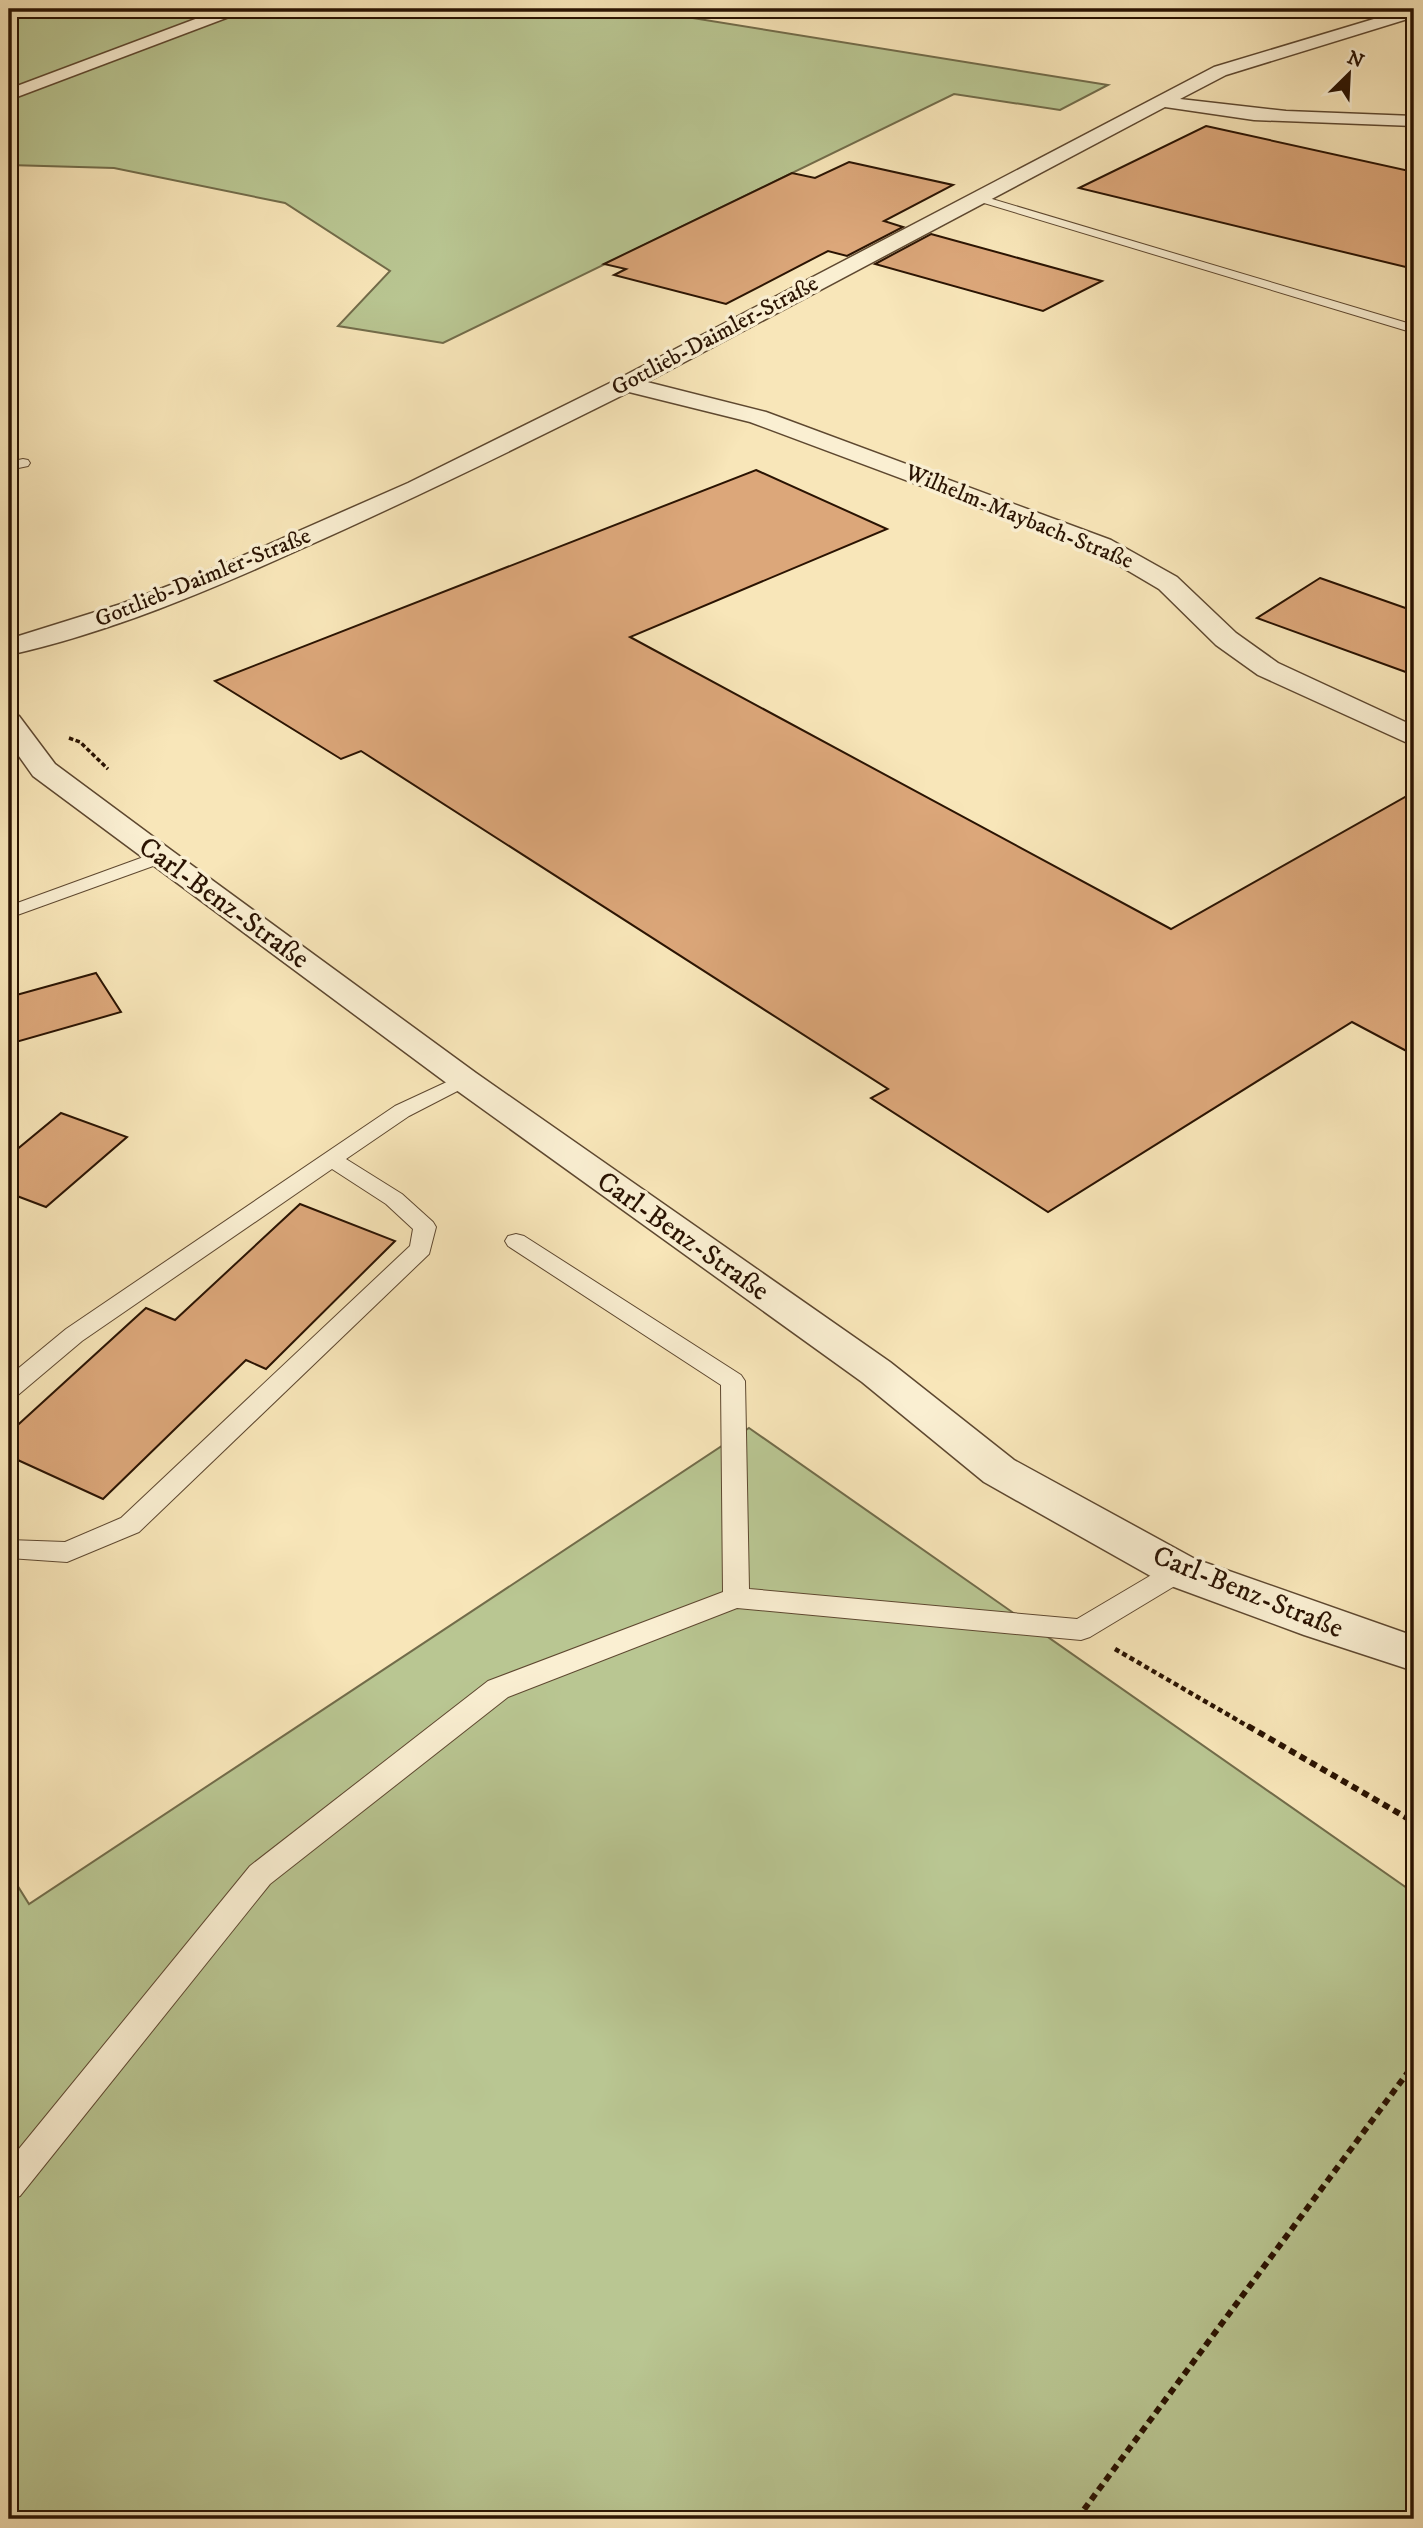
<svg xmlns="http://www.w3.org/2000/svg" width="1423" height="2528" font-family="'IM FELL DW Pica',serif">
	<rect width="100%" height="100%" fill="#f8e6b9"/>
	<filter id="stains"><feTurbulence type="fractalNoise" baseFrequency=".00286" numOctaves="4"/><feColorMatrix values="0 0 0 0 .2 0 0 0 0 .09 0 0 0 0 .02 0 0 0 .5 -.17"/></filter>
	<radialGradient id="worn" r=".72"><stop offset=".6" stop-color="#630" stop-opacity="0"/><stop offset="1" stop-color="#630" stop-opacity=".3"/></radialGradient>
	<g fill="#b9c692" stroke="#726c4a" stroke-width="2">
		<polygon points="9,9 637,9 1108,85 1060,110 954,94 443,343 338,326 390,271 285,203 114,168 9,165"/>
		<polygon points="749,1428 1414,1893 1414,2519 9,2519 9,1872 29,1904"/>
	</g>
	<g fill="#dca77a" stroke="#2a1302" stroke-width="2">
		<polygon points="1206,126 1414,172 1414,269 1079,188"/>
		<polygon points="849,162 953,185 884,221 903,227 847,256 828,251 726,304 614,275 626,269 604,264 792,173 815,178"/>
		<polygon points="931,234 1102,281 1043,311 875,264"/>
		<polygon points="756,470 887,529 630,637 1171,929 1414,792 1414,1055 1352,1022 1048,1212 871,1098 888,1089 361,751 341,759 215,681"/>
		<polygon points="1320,578 1414,611 1414,675 1257,618"/>
		<polygon points="96,973 121,1012 9,1044 9,997"/>
		<polygon points="61,1113 127,1137 46,1207 9,1193 9,1156"/>
		<polygon points="300,1204 395,1241 266,1369 246,1360 103,1499 9,1456 9,1433 146,1308 175,1320"/>
	</g>
	<g fill="none" stroke-linecap="round" stroke-linejoin="round">
		<defs>
			<g id="lane">
				<polygon points="974,196 982,196 1414,325 1414,333 974,200"/>
				<polygon points="23,459 28,460 30,463 28,466 9,470 9,462"/>
				<polygon points="160,851 167,853 169,857 167,861 9,918 9,906"/>
				<polygon points="464,1074 471,1076 474,1080 471,1084 409,1116 346,1159 402,1194 433,1222 436,1227 429,1254 139,1532 67,1562 9,1558 9,1540 65,1542 121,1518 410,1246 413,1229 386,1204 332,1169 82,1341 18,1395 9,1397 9,1376 66,1329 395,1106"/>
				<polygon points="516,1234 524,1236 741,1375 745,1381 749,1589 1077,1619 1170,1564 1179,1561 1188,1564 1192,1571 1188,1578 1090,1637 1081,1640 737,1608 508,1697 270,1884 20,2196 9,2200 9,2161 250,1866 488,1681 723,1592 721,1385 508,1246 505,1241 508,1236"/>
			</g>
			<g id="street">
				<polygon points="222,9 244,9 242,12 9,100 9,89"/>
				<path d="M1407 9H1414V17L1226 75 1180 99 1286 111 1414 116V126L1254 120 1165 107 647 382 766 412 1111 540 1177 577 1236 633 1278 663 1414 726V746L1258 675 1216 645 1159 589 1093 550 750 422 629 392C521 446 413 499 303 548 208 591 111 632 9 655V639L121 604 215 568 408 483 618 379 1214 67Z"/>
				<polygon points="9,713 19,716 55,764 171,850 476,1073 890,1362 1014,1460 1195,1559 1414,1636 1414,1671 1304,1635 1163,1583 984,1482 862,1382 452,1087 33,776 9,742"/>
			</g>
		</defs>
		<use href="#lane" stroke="#5e4830" stroke-width="2"/>
		<use href="#street" stroke="#5e4830" stroke-width="3"/>
		<polyline stroke="#2a1302" stroke-width="3.5" stroke-dasharray="4.5 2.5" stroke-linecap="butt" points="69,738 80,742 108,769"/>
		<polyline stroke="#2a1302" stroke-width="4.5" stroke-dasharray="5 3.5" stroke-linecap="butt" points="1115,1649 1251,1728"/>
		<g stroke="#2a1302" stroke-width="6" stroke-dasharray="7 5" stroke-linecap="butt">
			<polyline points="1248,1726 1414,1822"/>
			<polyline points="1077,2519 1414,2064"/>
		</g>
		<use href="#lane" fill="#faefd2" fill-rule="evenodd"/>
		<use href="#street" fill="#faefd2" fill-rule="evenodd"/>
	</g>
	<g text-anchor="middle" dominant-baseline="central" stroke-width="7" stroke-linejoin="round" paint-order="stroke">
		<g font-size="23" fill="#2a1302" stroke="#faefd2">
			<text transform="translate(715 336) rotate(-28)">Gottlieb-Daimler-Straße</text>
			<text transform="translate(1019 517) rotate(22)">Wilhelm-Maybach-Straße</text>
			<text transform="translate(203 578) rotate(-22)">Gottlieb-Daimler-Straße</text>
		</g>
		<g font-size="28" fill="#2a1302" stroke="#faefd2">
			<text transform="translate(224 903) rotate(36)">Carl-Benz-Straße</text>
			<text transform="translate(683 1236) rotate(35)">Carl-Benz-Straße</text>
			<text transform="translate(1248 1592) rotate(22)">Carl-Benz-Straße</text>
		</g>
	</g>
	<rect width="1423" height="2528" fill="none" stroke="#f8e6b9" stroke-width="35"/>
	<rect x="10" y="10" width="1402" height="2507" fill="none" stroke="#2a1302" stroke-width="3.5"/>
	<rect x="18" y="18" width="1388" height="2493" fill="none" stroke="#2a1302" stroke-width="2"/>
	<g transform="translate(1349 74) rotate(24)" stroke="#faefd2" stroke-width="5" paint-order="stroke">
	<path d="M0-5L12 26L0 18L-12 26Z" fill="#2a1302"/>
	<text y="-10" font-size="19" font-weight="bold" text-anchor="middle" fill="#2a1302">N</text>
	</g>
	<rect width="100%" height="100%" filter="url(#stains)"/>
	<rect width="100%" height="100%" fill="url(#worn)"/>
</svg>
